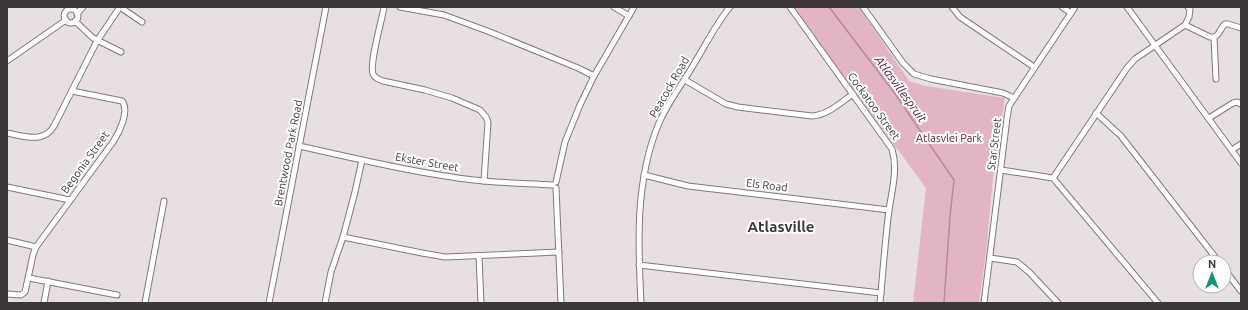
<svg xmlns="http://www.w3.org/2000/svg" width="1248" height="310" font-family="Ubuntu,sans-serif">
	<rect width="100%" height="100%" fill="#e8dfe3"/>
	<polygon fill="#e3b4c6" points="793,7 859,7 909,81 926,86 1005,98 993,177 986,252 979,303 913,303 926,188"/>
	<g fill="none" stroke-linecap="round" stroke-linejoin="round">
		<polyline stroke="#bc879b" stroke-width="1.5" points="829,7 893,91 954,180 950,216 944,303"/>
		<defs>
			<g id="minor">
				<path d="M384 7C382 20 369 64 373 74 375 78 378 79 383 81L425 90 452 98 480 110 486 117 488 122 484 181"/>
				<polyline points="400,7 444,15 490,32 578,68 594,76"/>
				<polyline points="614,7 629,16"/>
				<path d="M790 7 892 149C898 169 892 190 889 210 885 241 883 272 880 303"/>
				<polyline points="863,7 903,63 914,74 931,79 1003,93 1014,98"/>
				<polyline points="952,7 960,17 1034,67"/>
				<polyline points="1062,7 1071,13"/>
				<polyline points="1127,7 1241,163"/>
				<circle cx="71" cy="16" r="7"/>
				<polyline points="77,14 83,7"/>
				<polyline points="75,21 93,38 121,52"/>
				<path d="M1185 25 1210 37C1220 38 1219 29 1225 24H1228L1241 28"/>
				<polyline points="1214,38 1216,79"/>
				<polyline points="7,61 66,20"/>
				<path d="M685 80 726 104 738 107 812 116C828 115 840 103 853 94"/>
				<polyline points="1096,113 1121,136 1219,262"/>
				<polyline points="1209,118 1233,103 1237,102 1241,104"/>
				<path d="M7 133C23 136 44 144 54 126L97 41 120 7 142 22"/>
				<path d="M299 146C350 157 401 170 452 177 485 183 519 183 553 185"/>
				<polyline points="1232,150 1241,144"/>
				<polyline points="1001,170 1053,178 1158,303"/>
				<polyline points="644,175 688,186 889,210"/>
				<polyline points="1053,178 1127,68 1135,59 1185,25 1189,17 1190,9 1188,7"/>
				<polyline points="556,182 565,142 580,105 594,76 634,7"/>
				<polyline points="7,187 70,200"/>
				<polyline points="556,188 561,303"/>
				<polyline points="343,237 422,253 445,257 559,252"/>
				<polyline points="7,240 36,247"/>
				<polyline points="479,256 481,303"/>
				<polyline points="990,258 1017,262 1029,272 1058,303"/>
				<polyline points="639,265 881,293"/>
				<polyline points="1224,269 1241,291"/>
				<polyline points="29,278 117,295"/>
				<path d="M7 294 21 295 25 292 33 255 36 247 113 142C119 133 130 111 122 101L72 91"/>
				<polyline points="44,303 48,281"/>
				<polyline points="145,303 164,201"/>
				<polyline points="269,303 326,7"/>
				<polyline points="325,303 331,272 343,237 355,192 362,160"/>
				<path d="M641 303C638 243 635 180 659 123 668 102 683 83 694 64 705 46 717 22 730 7"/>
				<polyline points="984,303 1007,118 1009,106 1075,7"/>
			</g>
		</defs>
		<use href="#minor" stroke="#81797b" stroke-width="7"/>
		<use href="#minor" stroke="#fff" stroke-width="5"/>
	</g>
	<g text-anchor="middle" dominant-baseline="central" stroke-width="4" stroke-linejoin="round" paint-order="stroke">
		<g font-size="11" fill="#3c383a" stroke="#fff">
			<text transform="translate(669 87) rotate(-60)">Peacock Road</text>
			<text transform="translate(874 106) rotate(54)">Cockatoo Street</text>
			<text transform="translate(994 144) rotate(-83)">Star Street</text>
			<text transform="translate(288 153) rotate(-79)">Brentwood Park Road</text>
			<text transform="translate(85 162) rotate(-54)">Begonia Street</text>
			<text transform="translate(427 162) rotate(10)">Ekster Street</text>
			<text transform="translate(767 185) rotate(7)">Els Road</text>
		</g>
		<g font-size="11" fill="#581737" stroke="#fff">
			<text x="949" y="138">Atlasvlei Park</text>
		</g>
		<g font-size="12" font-style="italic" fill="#4f0f30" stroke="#fff">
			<text transform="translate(901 89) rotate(54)">Atlasvillespruit</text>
		</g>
		<g font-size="15" font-weight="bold" fill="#3c383a" stroke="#fff">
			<text x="781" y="226">Atlasville</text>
		</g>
	</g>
	<rect width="1248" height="310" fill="none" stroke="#3c383a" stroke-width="16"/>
	<g transform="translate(1212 274)"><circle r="19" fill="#ffffff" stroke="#b1afb0"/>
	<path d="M0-3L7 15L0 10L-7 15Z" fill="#119076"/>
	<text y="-6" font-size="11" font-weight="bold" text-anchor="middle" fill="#3c383a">N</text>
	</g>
</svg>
